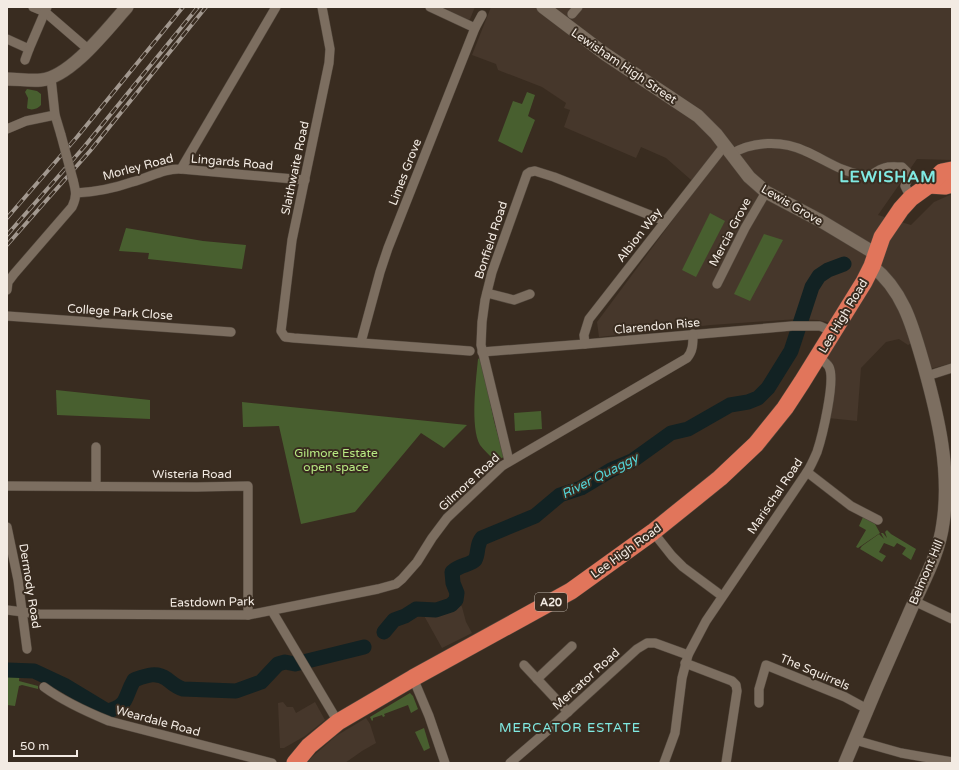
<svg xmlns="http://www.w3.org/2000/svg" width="959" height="770" font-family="'Varela Round',sans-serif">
	<rect width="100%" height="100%" fill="#392c20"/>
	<g fill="#46372b">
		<polygon points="443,7 475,7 470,19 467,21"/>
		<polygon points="491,7 952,7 952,160 917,159 878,215 911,225 934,202 952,194 952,363 930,369 922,338 908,345 899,339 886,342 861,368 857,421 828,418 831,364 826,355 845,326 818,320 798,319 711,325 599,337 597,322 698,186 666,158 641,147 636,158 564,127 570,110 564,108 566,103 542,87 498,70 496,64 472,55"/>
		<polygon points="459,602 462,607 466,622 472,633 442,648 422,612 439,613 452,608"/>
		<polygon points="283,702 287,707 293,707 296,713 315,702 325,720 305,736 284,748 280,748 278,703"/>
		<polygon points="366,718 370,724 376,743 362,751 345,763 307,763 312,757 336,736"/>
	</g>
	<g fill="#485f2f">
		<path d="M27 89 37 91 41 94V105C38 109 31 111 27 108L28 98 25 92Z"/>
		<polygon points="527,92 535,95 528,116 535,120 522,153 498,141 513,101 522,104"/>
		<polygon points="710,213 725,221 696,277 682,270"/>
		<polygon points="126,228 203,241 246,245 242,269 148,259 149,253 119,251"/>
		<polygon points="764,234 783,240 750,301 734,294"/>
		<path d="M481 357 494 421 504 457 495 461C490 456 484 450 480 445 470 427 476 380 478 359Z"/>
		<polygon points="56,390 150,400 150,419 57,415"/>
		<polygon points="242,402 467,425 444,448 421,433 355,512 301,524 279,426 243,427"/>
		<polygon points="541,411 542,429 515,431 514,413"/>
		<polygon points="863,517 875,524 880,533 858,548 856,547 866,530 859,526"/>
		<polygon points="887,530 891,534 916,549 911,560 902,554 906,548 897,543 894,547 884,543 879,552 886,556 882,562 860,549 862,546 879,534 884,539 881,533 883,533 887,538 885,532"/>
		<polygon points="7,668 20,669 19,681 38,686 38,689 22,685 19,686 15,706 7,705"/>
		<polygon points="410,693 413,696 418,709 411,713 408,705 384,714 385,716 383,717 382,715 373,718 373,720 372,721 370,717"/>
		<polygon points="424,728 430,748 424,751 415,732"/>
	</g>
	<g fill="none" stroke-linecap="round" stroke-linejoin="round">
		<g stroke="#122223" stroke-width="15">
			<path d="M384 632 394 620 405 616 416 609 436 610 451 605 456 600 457 593 453 583 452 572C459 565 470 565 475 560 479 553 476 545 482 538L535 516 560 495 581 488 611 470 632 461 671 433 688 429 730 405 748 402 758 398 768 388 791 351 812 287 819 276 828 270 844 264"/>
			<path d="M7 670 34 671 64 685 107 711C129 706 124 697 134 680 145 676 156 671 167 679 173 684 176 687 183 689L236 691 261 682 278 664 285 662 295 664 364 647"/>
		</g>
		<defs>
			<g id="street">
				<polyline points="33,7 45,12 89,50"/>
				<polyline points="322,7 330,49 329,63 292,240 281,331 285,337 294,338 470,351"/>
				<polyline points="430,7 475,28"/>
				<polyline points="572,14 578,7"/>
				<polyline points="7,39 29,49 47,7"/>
				<polyline points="25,60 29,49"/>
				<polyline points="51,78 55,115 61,135"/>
				<polyline points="7,129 26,121 55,115"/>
				<path d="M731 154C753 141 782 140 805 151 824 159 841 172 862 175 874 177 874 171 884 168 890 166 896 167 902 167L907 172 908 178 905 186 911 198"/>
				<polyline points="181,169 305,180"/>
				<path d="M76 193C95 192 115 188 132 182 149 178 164 168 181 169L276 7"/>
				<polyline points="717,284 745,228 766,192"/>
				<path d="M7 290 8 282 14 274 72 207C77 197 76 191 73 180"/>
				<polyline points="487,293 514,300 530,294"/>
				<polyline points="7,316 231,332"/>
				<polyline points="361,342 380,272 388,248 475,28 482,15"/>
				<polyline points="585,344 584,335 589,319 725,145"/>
				<polyline points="482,352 585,344 792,326 820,326 833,332"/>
				<polyline points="927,376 952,368"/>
				<polyline points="509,461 481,345 482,322 485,300 492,272 527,174 530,172 535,171 554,177 665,221"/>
				<polyline points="807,472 851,506 878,520"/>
				<polyline points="7,486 197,487 248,486 248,615"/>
				<polyline points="96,486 96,447"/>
				<polyline points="7,527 18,580 27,649"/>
				<polyline points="653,532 672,556 683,567 722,596"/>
				<polyline points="914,601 952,619"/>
				<path d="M7 610 39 614 248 615 378 589 396 584 402 579 417 562 432 538 447 518 502 466 687 358C693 351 693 344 693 334"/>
				<polyline points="272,611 338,722"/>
				<polyline points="685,663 732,681 736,685 737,691 726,763"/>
				<polyline points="524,665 568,712"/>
				<polyline points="413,678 429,716 445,763"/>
				<polyline points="537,679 572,646"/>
				<path d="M44 687C63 701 87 712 109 721L272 763"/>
				<polyline points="759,703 759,689 766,665 845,697 867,709"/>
				<polyline points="855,740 901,753 952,762"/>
				<polyline points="510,763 547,731 637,649 647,643 655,643 688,655"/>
				<path d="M664 763 675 733 682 678 688 655 706 621 807 472C811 466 814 459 817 452 822 437 836 380 829 367 827 363 822 360 818 357"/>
			</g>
			<g id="secondary">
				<polyline points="543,7 605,54 698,116 716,134 749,177 766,192 821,221 876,254"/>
				<path d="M7 79C18 79 30 81 41 80 71 77 108 28 127 7"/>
				<path d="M845 763C865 714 886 665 908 616 921 585 939 556 943 523 951 471 938 416 924 366 913 328 904 291 872 266"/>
			</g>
			<g id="highway">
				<polyline points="929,185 945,186 952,184"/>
				<polyline points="295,763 309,746 338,722 413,678 571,591 653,532 720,478 756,444 785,408 802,382 864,282 872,266 882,237 901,209 911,198 929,185 942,172 952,170"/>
			</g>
		</defs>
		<use href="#street" stroke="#53483d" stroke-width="10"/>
		<use href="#secondary" stroke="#53483d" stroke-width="14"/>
		<use href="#highway" stroke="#53483d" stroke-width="18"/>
		<use href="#street" stroke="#7c6e60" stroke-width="9"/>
		<use href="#secondary" stroke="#7c6e60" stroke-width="13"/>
		<use href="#highway" stroke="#e1755b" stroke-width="17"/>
		<defs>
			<g id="rail">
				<polyline points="7,218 77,137 183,7"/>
				<polyline points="7,235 84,147 198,7"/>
				<polyline points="7,245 90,151 206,7"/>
			</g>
		</defs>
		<use href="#rail" stroke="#a2988f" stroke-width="4"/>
		<use href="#rail" stroke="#392c20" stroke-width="2.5" stroke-dasharray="8" stroke-linecap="butt"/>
		<defs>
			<polyline id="street-bridge" points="61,135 73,180"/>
		</defs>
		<use href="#street-bridge" stroke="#53483d" stroke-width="10" stroke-linecap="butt"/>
		<use href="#street-bridge" stroke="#7c6e60" stroke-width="9"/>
	</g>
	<g text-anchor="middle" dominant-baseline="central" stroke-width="4" stroke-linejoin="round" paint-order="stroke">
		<rect fill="#392c20" stroke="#bbb2a8" stroke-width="1" x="535" y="593" width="32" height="18" rx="3"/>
		<g font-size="11" font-weight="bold" fill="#f3ebe3">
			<text x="551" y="602">A20</text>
		</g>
		<g font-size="12" fill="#f3ebe3" stroke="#392c20">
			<text transform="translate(624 66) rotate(34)">Lewisham High Street</text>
			<text transform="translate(232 162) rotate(5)">Lingards Road</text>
			<text transform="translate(138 167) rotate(-15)">Morley Road</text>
			<text transform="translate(295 168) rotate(-78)">Slaithwaite Road</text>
			<text transform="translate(405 172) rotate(-69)">Limes Grove</text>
			<text transform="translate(792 205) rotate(30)">Lewis Grove</text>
			<text transform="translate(730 232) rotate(-62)">Mercia Grove</text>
			<text transform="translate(639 235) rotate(-52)">Albion Way</text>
			<text transform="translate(491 240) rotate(-72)">Bonfield Road</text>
			<text transform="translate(120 312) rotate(4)">College Park Close</text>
			<text transform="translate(843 316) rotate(-59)">Lee High Road</text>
			<text transform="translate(657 326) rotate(-5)">Clarendon Rise</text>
			<text x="192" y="474">Wisteria Road</text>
			<text transform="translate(469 482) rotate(-43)">Gilmore Road</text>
			<text transform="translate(775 496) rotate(-56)">Marischal Road</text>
			<text transform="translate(626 551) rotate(-36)">Lee High Road</text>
			<text transform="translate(926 572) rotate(-67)">Belmont Hill</text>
			<text transform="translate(30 586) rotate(81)">Dermody Road</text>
			<text transform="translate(212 602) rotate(-1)">Eastdown Park</text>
			<text transform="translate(815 672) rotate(23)">The Squirrels</text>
			<text transform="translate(586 679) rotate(-42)">Mercator Road</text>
			<text transform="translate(158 721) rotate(15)">Weardale Road</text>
		</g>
		<g font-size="12" fill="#b7e982" stroke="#392c20">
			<text x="336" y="453">Gilmore Estate<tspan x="336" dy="14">open space</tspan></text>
		</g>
		<g font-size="13" font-style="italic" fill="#54d7da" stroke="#392c20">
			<text transform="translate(600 476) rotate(-27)">River Quaggy</text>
		</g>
		<g font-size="13" letter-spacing="1" fill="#80eae2" stroke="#392c20">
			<text x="570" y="728">MERCATOR ESTATE</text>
		</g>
		<g font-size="16" font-weight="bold" letter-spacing="1" fill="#80eae2" stroke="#392c20">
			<text x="888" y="177">LEWISHAM</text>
		</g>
	</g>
	<rect width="959" height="770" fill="none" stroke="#f3ebe3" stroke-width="16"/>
	<path d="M14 750v6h63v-6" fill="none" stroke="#f3ebe3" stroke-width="2"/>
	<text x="20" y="750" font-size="12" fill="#f3ebe3" stroke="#392c20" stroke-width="3" paint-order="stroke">50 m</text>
</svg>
